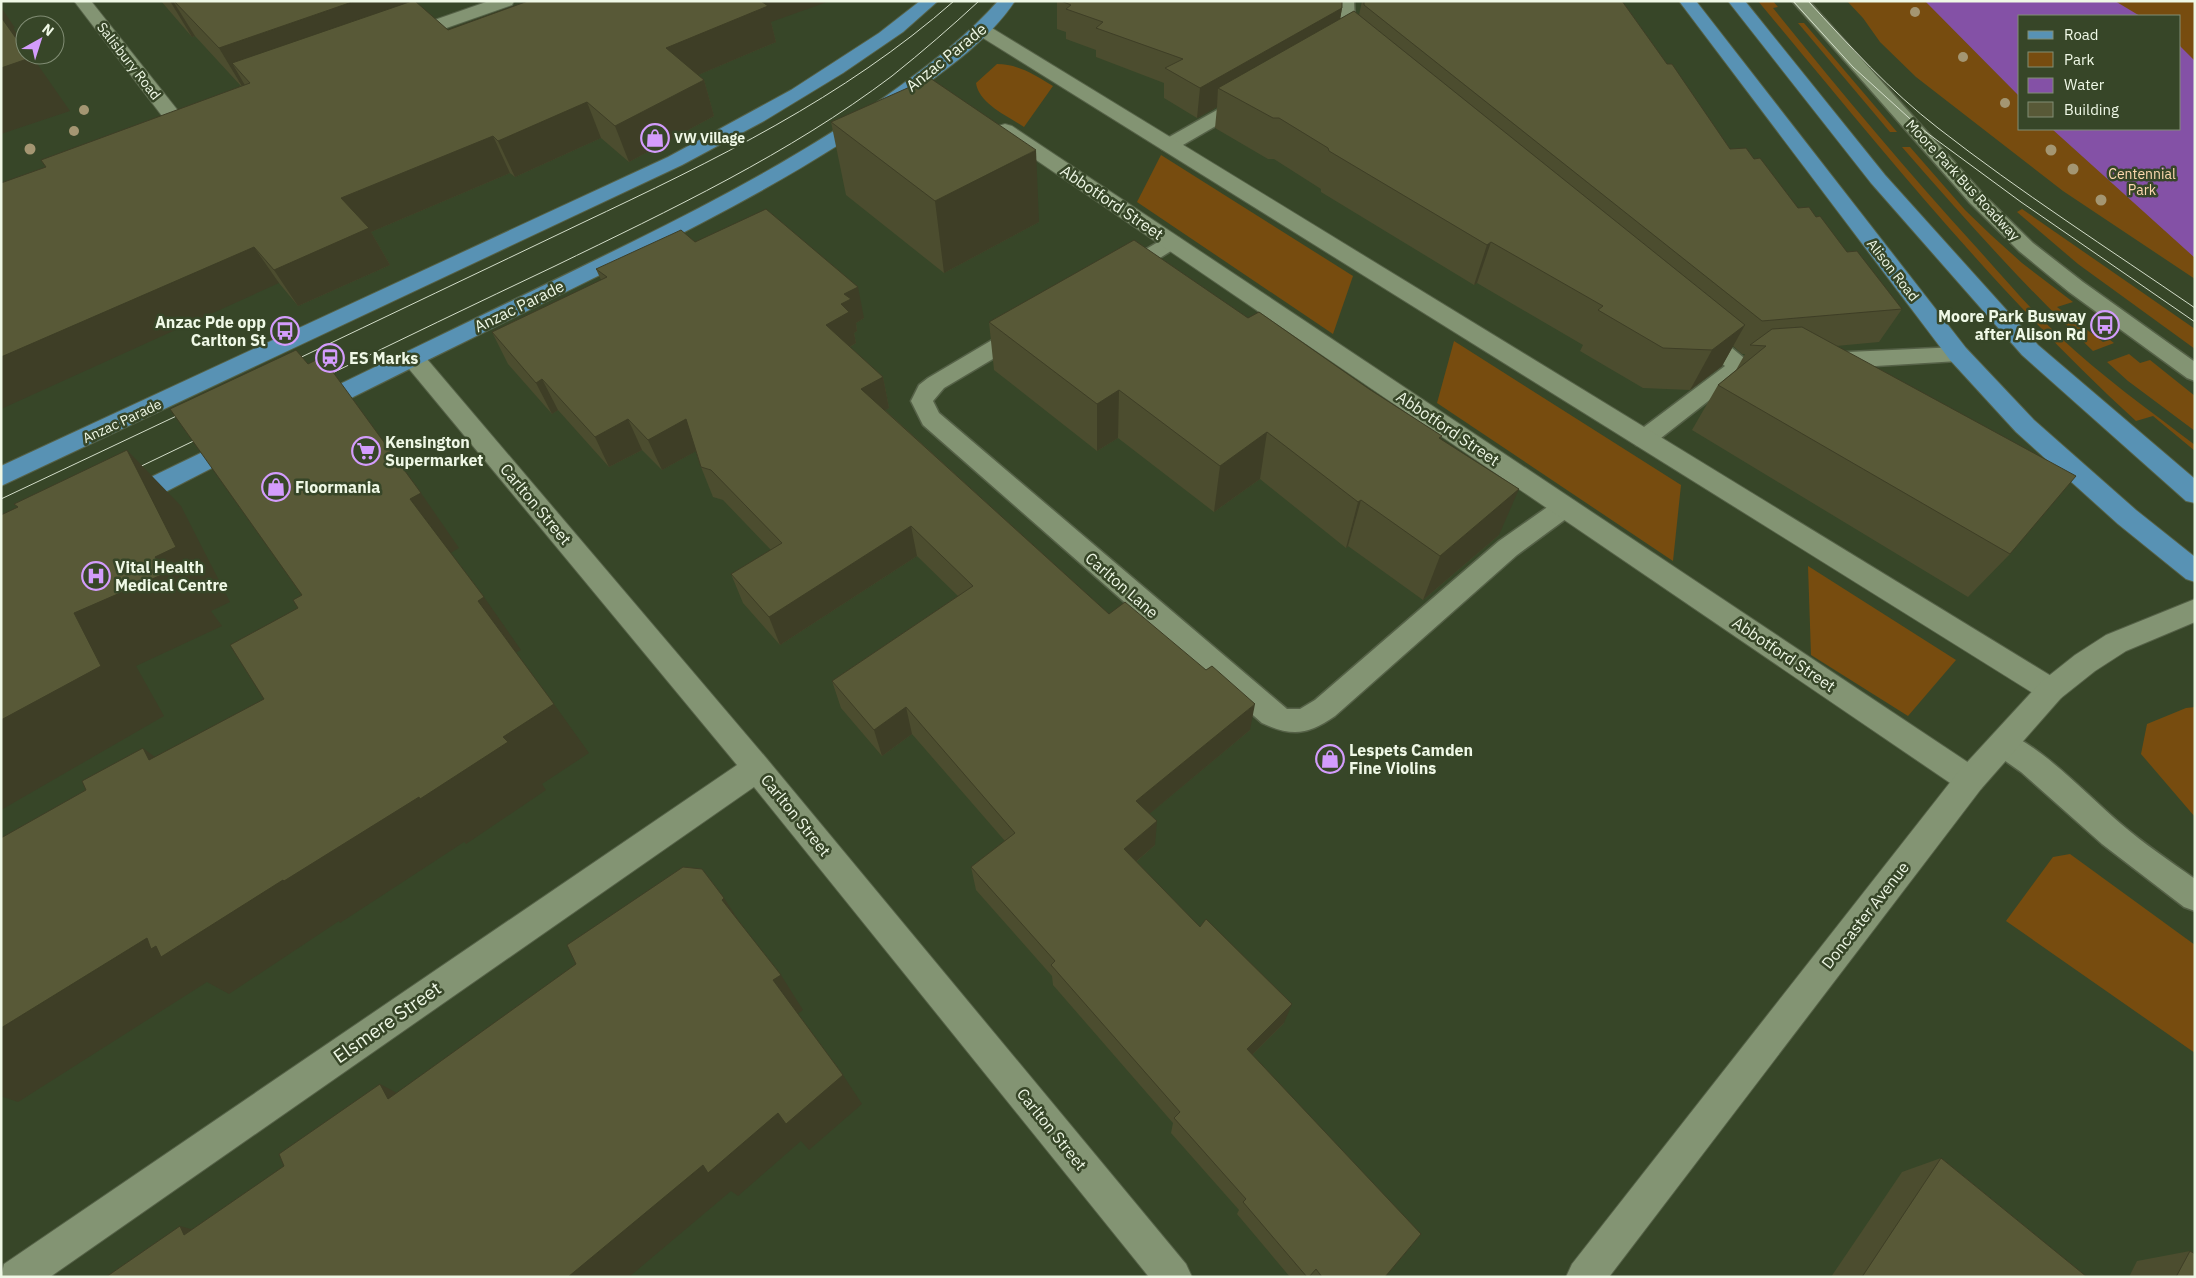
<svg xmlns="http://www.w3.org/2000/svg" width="2196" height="1278" font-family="'IBM Plex Sans',sans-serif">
	<rect width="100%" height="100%" fill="#374628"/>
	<g fill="#774c0f" fill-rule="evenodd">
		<path d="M1758 1H1773L1778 7 1773 8C1839 90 1906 170 1977 248 2004 278 2030 309 2059 336 2101 376 2149 410 2195 445V451L2153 416 2136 421C1997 294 1879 146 1758 1Z"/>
		<path d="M1847 1H2195V279L2063 191 1916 77 1880 42 1863 18ZM2020 16H2180V129H2020Z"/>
		<polygon points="1798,23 1804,23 1897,132 1890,132"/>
		<path d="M997 64C1018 64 1035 75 1053 86L1024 127C1008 116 979 104 976 83Z"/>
		<path d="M1902 147H1910L1965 210 1991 235 2022 263 2073 302 2057 307 2103 342 2110 340 2114 343 2093 351C2025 287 1963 217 1902 147Z"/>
		<polygon points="1161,155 1353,276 1333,334 1137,202"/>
		<polygon points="2022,209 2195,329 2195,349 2078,264 2017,212"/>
		<polygon points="1454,341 1681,485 1673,561 1437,403"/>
		<polygon points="2129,354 2140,363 2150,360 2195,396 2195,431 2128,381 2107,362"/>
		<polygon points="1808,566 1956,660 1908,716 1811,655"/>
		<polygon points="2195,707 2195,817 2141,754 2147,724 2186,708"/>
		<polygon points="2070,854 2195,945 2195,1053 2006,921 2053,857"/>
	</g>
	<g fill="#8451a6">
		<polygon points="1925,1 2115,1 2140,16 2020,16 2020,97"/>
		<polygon points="2180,46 2195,61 2195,258 2052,129 2180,129"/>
	</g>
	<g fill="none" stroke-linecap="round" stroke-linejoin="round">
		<defs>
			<g id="lane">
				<polygon points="1338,1 1354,1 1356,39 1365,48 1362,52 1350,52 1340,41"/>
				<polygon points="1792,1 1809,1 1984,195 2033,243 2083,282 2195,362 2195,381 2187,378 2069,292 2019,251 1970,203"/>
				<polygon points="1246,96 1252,97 1255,101 1252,105 1176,149 1169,151 1162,149 1160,145 1162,141 1240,97"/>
				<polygon points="1172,236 1179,238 1182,242 1179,246 1131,276 1124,278 1117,276 1114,271 1117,266 1165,238"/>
				<path d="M1022 325 1030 327 1033 332 1030 337 944 388 933 401 939 413 1287 709H1300L1315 700 1499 541 1556 501 1565 498 1574 501 1577 507 1574 513 1517 555 1335 716C1308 735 1292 737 1262 723L923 425 911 401 919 385 928 378 1014 327Z"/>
				<polygon points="1701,327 1709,329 1744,358 1755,357 1763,360 1766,365 1763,370 1744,373 1652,445 1644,447 1636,445 1632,439 1636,433 1725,366 1693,339 1690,334 1693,329"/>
				<polygon points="1958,347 1966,349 1969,354 1966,359 1958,361 1826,369 1818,366 1815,361 1818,356 1826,353"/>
				<path d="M2004 732C2041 745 2089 797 2121 824 2144 844 2170 861 2195 879V911L2184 907 2102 844 2021 772 1994 753 1990 744 1994 735Z"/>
			</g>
			<g id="street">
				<polygon points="981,24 987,25 2061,682 2065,690 2061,698 2051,702 2041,698 975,33 972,29 975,25"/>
				<polygon points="1005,124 1012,126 1981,771 1985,780 1981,789 1970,793 1959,789 998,134 995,130 998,126"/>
				<polygon points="413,350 421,352 767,759 1186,1264 1192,1277 1149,1277 754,787 50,1277 1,1277 4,1264 737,765 405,364 402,358 405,352"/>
			</g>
			<g id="secondary">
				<polygon points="74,1 91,1 183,117 186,121 183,125 176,127 169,125"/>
				<polygon points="489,1 514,1 512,5 412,40 406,41 400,40 397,36 400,32"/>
				<polygon points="2195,599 2195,622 2126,651 2095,671 2061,698 1981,789 1609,1277 1566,1277 1572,1264 1959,771 2041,682 2075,655 2106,635"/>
			</g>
			<g id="primary">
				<polygon points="920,1 938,1 903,32 843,73 764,121 682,165 1,486 1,466 668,157 791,90 879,33"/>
				<path d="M998 1H1015C989 40 947 69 910 96 817 165 713 218 610 270 514 318 417 365 321 413L313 415 305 413 301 407 305 401C414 348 523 296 632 242 725 196 816 147 900 86 935 60 969 34 998 1Z"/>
				<polygon points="1679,1 1696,1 1966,348 2034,420 2136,510 2195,557 2195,582 2186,579 2118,524 2016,432 1950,360"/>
				<polygon points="1728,1 1745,1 1885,175 2038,345 2195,479 2195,503 2186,501 2022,355 1871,183"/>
				<polygon points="238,435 247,438 250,444 247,450 136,507 127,509 118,507 114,500 118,493"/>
			</g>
		</defs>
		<use href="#lane" stroke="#556147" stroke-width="3"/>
		<use href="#street" stroke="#556147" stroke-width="2"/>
		<use href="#secondary" stroke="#556147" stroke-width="2"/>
		<use href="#primary" stroke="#556147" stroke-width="2"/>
		<use href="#lane" fill="#839473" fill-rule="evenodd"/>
		<use href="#street" fill="#839473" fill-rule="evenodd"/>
		<use href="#secondary" fill="#839473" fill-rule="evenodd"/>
		<use href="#primary" fill="#5892b4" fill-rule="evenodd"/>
		<g stroke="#d3ddc9" stroke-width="1">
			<polyline points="1793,1 1853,67 1919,127 2021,202 2195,322"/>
			<path d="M1808 1C1849 45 1890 91 1938 128 2020 192 2109 249 2195 308"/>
			<path d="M289 363C387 316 484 270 582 223 713 161 844 98 954 1"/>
			<path d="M320 379C398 341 477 303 555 266 670 210 789 154 892 76 922 52 951 27 979 1"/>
			<polyline points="129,472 206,435"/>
			<polyline points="1,499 187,411"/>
		</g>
	</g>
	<g fill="#a49672">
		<circle cx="1915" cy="12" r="5"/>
		<circle cx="1963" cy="57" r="5"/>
		<circle cx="2005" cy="103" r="5"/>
		<circle cx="84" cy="110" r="5"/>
		<circle cx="74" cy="131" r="5"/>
		<circle cx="30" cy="149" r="5.5"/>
		<circle cx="2051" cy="150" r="5.5"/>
		<circle cx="2073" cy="169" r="5.5"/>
		<circle cx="2101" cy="200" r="5.5"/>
	</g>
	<g fill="#4c4d2f">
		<polygon points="161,1 407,1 408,3 448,30 771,22 776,42 698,75 704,80 714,116 629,162 601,138 515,177 510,173 371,232 390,265 298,306 279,283 46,167 241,86 195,36 192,37"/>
		<polygon points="1057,1 1342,1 1342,8 1340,19 1359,15 1362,1 1622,1 1667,64 1730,149 1754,159 1798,208 1816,217 1847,252 1902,309 1879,342 1836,346 2010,554 1968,597 1692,430 1718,385 1736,370 1745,354 1742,354 1733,346 1722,366 1690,390 1643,388 1580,351 1583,345 1477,283 1474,285 1321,192 1321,189 1274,159 1268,159 1215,128 1217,107 1197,118 1164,98 1164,83 1096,57 1096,50 1066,39 1066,32 1057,29"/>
		<polygon points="831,122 1039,222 944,273 846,195"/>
		<polygon points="695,242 864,318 856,323 857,331 854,333 856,343 850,347 883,377 889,408 885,410 1109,614 1250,730 1149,814 1155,845 1136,862 1284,1023 1252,1055 1385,1277 1290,1277 1237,1214 1239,1210 1171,1133 1173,1123 1053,985 1052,976 976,890 971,867 1005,841 912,734 882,756 841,708 832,681 958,596 917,556 780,645 743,603 731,574 771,550 723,500 713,497 701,467 696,451 662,470 642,450 609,467 558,410 552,414 508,364 492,332 601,280 596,269"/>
		<polygon points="1248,318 1441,440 1499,535 1423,600 1348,546 1346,548 1260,479 1214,512 1118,438 1097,451 994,370 989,322"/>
		<polygon points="1941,1158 2087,1277 1831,1277 1902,1172"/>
		<polygon points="2190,1251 2195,1277 2129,1277 2137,1261"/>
	</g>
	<g fill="#3e3e26">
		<polygon points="170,1 173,1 195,36 192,37"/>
		<polygon points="355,1 407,1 418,25 232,63 246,87 243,88 219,48"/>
		<polygon points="749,1 830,1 771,22 776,42 677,84 666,48"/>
		<polygon points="1,7 15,28 13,28 25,46 25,51 1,17"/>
		<polygon points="1342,8 1337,38 1218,88 1217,107 1197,118 1200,88"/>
		<polygon points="28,55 31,55 70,111 1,134 1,68"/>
		<polygon points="704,80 714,116 629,162 615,126"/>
		<polygon points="587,102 601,138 515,177 498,141"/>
		<polygon points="493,136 510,173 371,232 390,265 298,306 274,270 341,198"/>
		<polygon points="1036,150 1039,222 944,273 935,201"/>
		<polygon points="1491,242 1477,283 1474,285 1487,245"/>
		<polygon points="254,247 279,283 1,409 1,357"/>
		<polygon points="858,287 864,318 856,323 857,331 854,333 856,343 833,357 826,325 841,304 844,294"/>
		<polygon points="1745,325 1722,366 1690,390 1712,350"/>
		<polygon points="883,377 889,408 868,420 861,389"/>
		<polygon points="542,379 558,410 552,414 536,383"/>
		<polygon points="1119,390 1118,438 1097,451 1097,404"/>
		<polygon points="628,419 642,450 609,467 595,437"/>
		<polygon points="686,419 698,450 662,470 648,440"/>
		<polygon points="1267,432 1260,479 1214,512 1220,466"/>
		<polygon points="127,450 181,506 230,602 211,611 222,626 136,666 164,716 1,810 1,720 74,613 155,557"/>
		<polygon points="1519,489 1499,535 1423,600 1440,556"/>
		<polygon points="421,493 459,548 449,554 410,499"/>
		<polygon points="1361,500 1348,546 1346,548 1358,502"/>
		<polygon points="911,526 917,556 780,645 769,617"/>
		<polygon points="484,597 521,650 515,653 478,601"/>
		<polygon points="554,704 589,753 542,784 546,790 466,844 464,842 340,923 339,921 229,994 207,982 18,1102 1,1096 1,1028 147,938 503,737"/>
		<polygon points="1255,704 1250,730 1135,826 1136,801"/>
		<polygon points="906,707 912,734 882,756 874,730"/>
		<polygon points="143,748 205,795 149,760"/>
		<polygon points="1157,821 1155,845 1123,873 1124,849"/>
		<polygon points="724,898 750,938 722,900"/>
		<polygon points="781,975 803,1010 796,1015 773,980"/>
		<polygon points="1292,1004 1284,1023 1241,1066 1247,1049"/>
		<polygon points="843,1075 862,1104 809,1150 801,1141 738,1196 731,1191 629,1277 568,1277 703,1165 778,1113"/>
		<polygon points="380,1084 433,1112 388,1099"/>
		<polygon points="180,1226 252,1246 184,1235"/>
	</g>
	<g fill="#585937" stroke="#3e3e26">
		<polygon points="174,1 355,1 219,48"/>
		<polygon points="412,1 415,1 448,30 528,1 761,1 768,6 666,48 704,80 615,126 587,102 498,141 493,136 341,198 369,228 274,270 254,247 1,357 1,183 46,167 41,160 250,83 232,63"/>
		<polygon points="1061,1 1342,1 1342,8 1200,88 1165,68 1183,59 1096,28 1103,22 1066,9 1071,5"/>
		<polygon points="1364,1 1622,1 1667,64 1672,64 1730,149 1746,148 1754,159 1760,158 1798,208 1809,207 1816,217 1820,216 1847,252 1857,251 1902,309 1762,321 1364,5"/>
		<polygon points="1354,11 1745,325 1712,350 1663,348 1598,310 1603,306 1491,242 1487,245 1329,151 1328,148 1279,118 1273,118 1218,88"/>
		<polygon points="1,17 25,51 25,55 28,55 30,58 1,68"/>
		<polygon points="930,78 1036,150 935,201 831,122"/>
		<polygon points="766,209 858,287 844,294 851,299 841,304 849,312 826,325 883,377 861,389 1109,614 1125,602 1206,670 1212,666 1255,704 1136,801 1157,821 1124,849 1200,927 1206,919 1292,1004 1247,1049 1421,1234 1385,1277 1322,1277 1316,1269 1309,1277 1307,1277 1243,1202 1246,1199 1174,1118 1180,1112 1051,965 1055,961 971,867 1015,833 906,707 874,730 832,681 973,586 911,526 769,617 731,574 782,543 711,470 701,467 686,419 648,440 628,419 595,437 542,379 536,383 492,332 607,277 596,269 681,230 695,242"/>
		<polygon points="1134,240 1248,318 1259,312 1369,389 1442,436 1439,438 1519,489 1440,556 1361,500 1358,502 1267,432 1220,466 1119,390 1097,404 989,322"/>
		<polygon points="1802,327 2076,476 2010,554 1718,385 1766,346 1750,345 1772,329"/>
		<polygon points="296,350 308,364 322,357 421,493 410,499 484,597 478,601 554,704 503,737 508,742 420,799 419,797 284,881 283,880 161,957 156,946 151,949 147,938 1,1028 1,838 86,790 82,781 143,748 149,760 264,699 230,645 298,608 293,600 302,595 170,409"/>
		<polygon points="127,450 176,547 155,557 166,573 74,613 101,666 1,720 1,515 18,507 14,504"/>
		<polygon points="683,867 702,869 724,898 722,900 781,975 773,980 843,1075 786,1124 778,1113 708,1173 703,1165 568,1277 106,1277 180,1226 184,1235 284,1166 279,1154 380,1084 388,1099 576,964 567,945"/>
		<polygon points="1941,1158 2087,1277 1862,1277"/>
		<polygon points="2190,1251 2195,1254 2195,1277 2176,1277"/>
	</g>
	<defs>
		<symbol id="shop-ring" viewBox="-11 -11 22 22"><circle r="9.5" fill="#374628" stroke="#d39cfc" stroke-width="1.5"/><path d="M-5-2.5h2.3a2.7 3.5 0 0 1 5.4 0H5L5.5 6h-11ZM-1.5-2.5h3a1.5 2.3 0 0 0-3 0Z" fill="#d39cfc"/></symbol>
		<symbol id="bus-ring" viewBox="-11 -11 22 22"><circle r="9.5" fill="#374628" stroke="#d39cfc" stroke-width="1.5"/><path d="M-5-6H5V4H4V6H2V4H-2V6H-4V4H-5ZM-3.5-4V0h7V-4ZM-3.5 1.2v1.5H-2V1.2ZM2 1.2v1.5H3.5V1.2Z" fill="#d39cfc"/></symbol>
		<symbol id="station-ring" viewBox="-11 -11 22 22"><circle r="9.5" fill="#374628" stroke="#d39cfc" stroke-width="1.5"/><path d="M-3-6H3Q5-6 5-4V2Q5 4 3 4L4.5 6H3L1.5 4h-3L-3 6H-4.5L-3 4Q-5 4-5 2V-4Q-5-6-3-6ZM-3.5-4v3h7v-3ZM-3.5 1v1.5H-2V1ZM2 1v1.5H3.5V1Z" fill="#d39cfc"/></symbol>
		<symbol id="supermarket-ring" viewBox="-11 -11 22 22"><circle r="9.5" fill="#374628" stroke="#d39cfc" stroke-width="1.5"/><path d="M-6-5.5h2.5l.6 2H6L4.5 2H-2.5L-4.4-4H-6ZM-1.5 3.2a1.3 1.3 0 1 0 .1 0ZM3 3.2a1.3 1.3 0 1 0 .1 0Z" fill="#d39cfc"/></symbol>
		<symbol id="hospital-ring" viewBox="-11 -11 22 22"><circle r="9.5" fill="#374628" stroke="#d39cfc" stroke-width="1.5"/><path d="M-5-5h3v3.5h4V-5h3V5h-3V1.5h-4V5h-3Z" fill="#d39cfc"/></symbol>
	</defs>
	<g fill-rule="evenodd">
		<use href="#shop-ring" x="639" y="122" width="32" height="32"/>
		<use href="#bus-ring" x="2089" y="309" width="32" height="32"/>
		<use href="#bus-ring" x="269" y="315" width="32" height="32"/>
		<use href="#station-ring" x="314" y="342" width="32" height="32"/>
		<use href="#supermarket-ring" x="350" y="435" width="32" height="32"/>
		<use href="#shop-ring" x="260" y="471" width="32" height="32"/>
		<use href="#hospital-ring" x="80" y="560" width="32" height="32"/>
		<use href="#shop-ring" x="1314" y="743" width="32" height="32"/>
	</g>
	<g text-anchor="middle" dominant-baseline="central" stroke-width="5" stroke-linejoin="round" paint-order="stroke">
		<g font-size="14" fill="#eff8e6" stroke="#374628">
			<text transform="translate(129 61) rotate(52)">Salisbury Road</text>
			<text transform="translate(1963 180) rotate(47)">Moore Park Bus Roadway</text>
			<text transform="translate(1893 270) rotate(52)">Alison Road</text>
			<text transform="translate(122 421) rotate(-25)">Anzac Parade</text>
		</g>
		<g font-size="14" font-weight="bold" fill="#eff8e6" stroke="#374628" text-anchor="start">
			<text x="674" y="138">VW Village</text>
		</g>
		<g font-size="14" fill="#fdd8af" stroke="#374628">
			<text x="2142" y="174">Centennial<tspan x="2142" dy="16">Park</tspan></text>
		</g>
		<g font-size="16" fill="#eff8e6" stroke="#374628">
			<text transform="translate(946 57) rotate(-39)">Anzac Parade</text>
			<text transform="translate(1112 202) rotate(34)">Abbotford Street</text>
			<text transform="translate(519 306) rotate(-26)">Anzac Parade</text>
			<text transform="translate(1448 428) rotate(34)">Abbotford Street</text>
			<text transform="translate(536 504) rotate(50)">Carlton Street</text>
			<text transform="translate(1122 585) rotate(41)">Carlton Lane</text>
			<text transform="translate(1784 654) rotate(34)">Abbotford Street</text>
			<text transform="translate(796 815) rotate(51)">Carlton Street</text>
			<text transform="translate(1865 915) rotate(-52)">Doncaster Avenue</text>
			<text transform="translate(1052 1129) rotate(51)">Carlton Street</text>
		</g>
		<g font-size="16" font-weight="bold" fill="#eff8e6" stroke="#374628" text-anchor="start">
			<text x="2086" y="316" text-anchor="end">Moore Park Busway<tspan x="2086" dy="18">after Alison Rd</tspan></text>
			<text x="266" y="322" text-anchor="end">Anzac Pde opp<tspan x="266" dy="18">Carlton St</tspan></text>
			<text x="349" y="358">ES Marks</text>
			<text x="385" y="442">Kensington<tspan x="385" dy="18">Supermarket</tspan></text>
			<text x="295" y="487">Floormania</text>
			<text x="115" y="567">Vital Health<tspan x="115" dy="18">Medical Centre</tspan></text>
			<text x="1349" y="750">Lespets Camden<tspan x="1349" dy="18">Fine Violins</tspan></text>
		</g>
		<g font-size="19" fill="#eff8e6" stroke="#374628">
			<text transform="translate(387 1022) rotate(-35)">Elsmere Street</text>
		</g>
	</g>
	<rect width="2196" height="1278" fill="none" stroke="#eff8e6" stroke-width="5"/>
	<rect x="2018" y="15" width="162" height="115" fill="#374628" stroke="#818d74"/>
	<rect x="2028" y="31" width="25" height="8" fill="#5892b4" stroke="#818d74"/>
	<text x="2064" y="40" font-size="15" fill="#eff8e6">Road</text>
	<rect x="2028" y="52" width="25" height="15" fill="#774c0f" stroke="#818d74"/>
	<text x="2064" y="65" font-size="15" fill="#eff8e6">Park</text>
	<rect x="2028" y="78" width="25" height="15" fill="#8451a6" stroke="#818d74"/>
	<text x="2064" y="90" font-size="15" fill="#eff8e6">Water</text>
	<rect x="2028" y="102" width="25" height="15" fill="#585937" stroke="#818d74"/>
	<text x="2064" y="115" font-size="15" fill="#eff8e6">Building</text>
	<g transform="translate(40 40) rotate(39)"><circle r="24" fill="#374628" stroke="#818d74"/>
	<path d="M0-4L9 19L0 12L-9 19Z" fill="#d39cfc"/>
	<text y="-8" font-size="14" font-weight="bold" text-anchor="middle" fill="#eff8e6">N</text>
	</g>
</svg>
